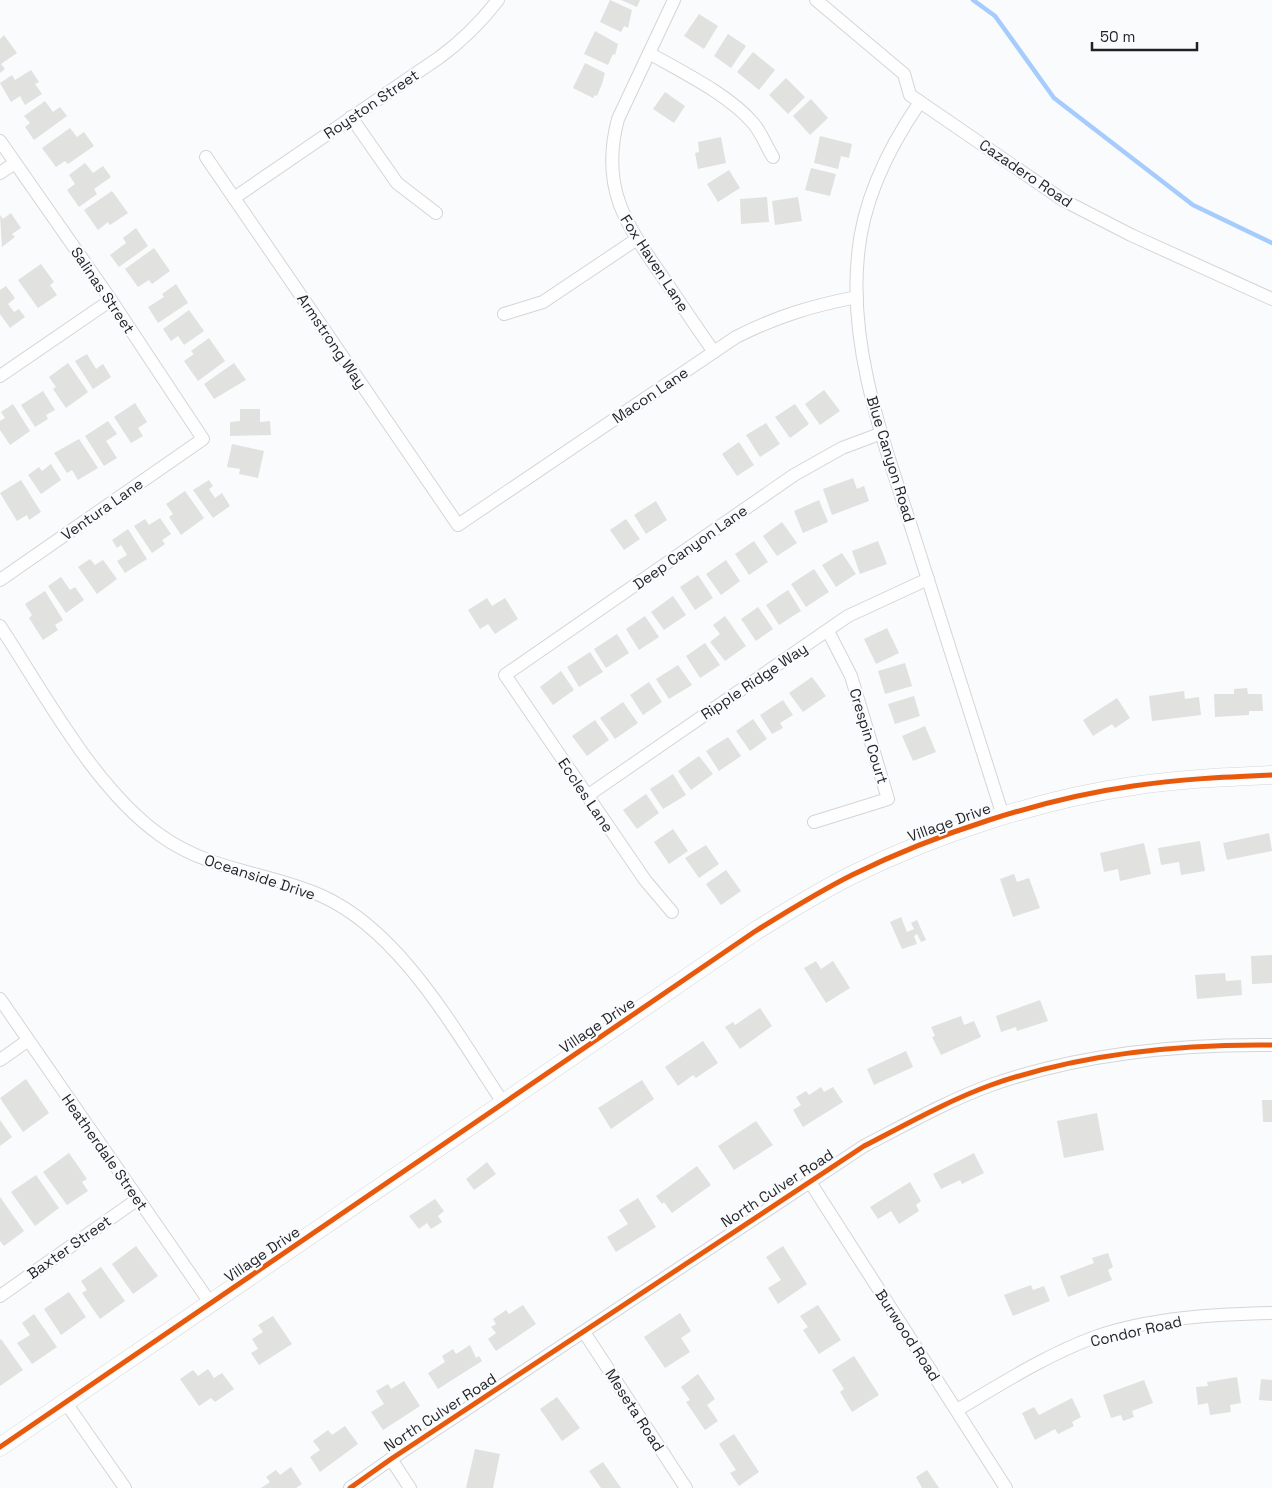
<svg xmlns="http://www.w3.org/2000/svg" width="1272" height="1488" font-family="'Space Grotesk',sans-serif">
	<rect width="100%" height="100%" fill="#fafbfc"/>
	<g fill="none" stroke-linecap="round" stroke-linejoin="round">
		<polyline stroke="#a6ccfe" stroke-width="4.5" points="973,0 995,16 1054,98 1193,205 1272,243"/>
	</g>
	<g fill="#e1e1df">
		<polygon points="610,0 632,10 628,28 624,26 621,32 600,22"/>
		<polygon points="621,0 640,0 637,7"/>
		<polygon points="699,14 718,26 704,49 684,36"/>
		<polygon points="595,31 618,44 615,55 613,54 608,65 584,54"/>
		<polygon points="728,34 746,46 731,68 714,56"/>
		<polygon points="4,35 17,53 1,64 5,69 0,73 0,39"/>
		<polygon points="753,52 775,70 759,90 737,72"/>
		<polygon points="585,63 605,73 602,84 597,96 595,95 593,98 573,88"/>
		<polygon points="31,70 39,82 35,84 42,94 25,105 20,96 11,102 0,83 12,75 15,80"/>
		<polygon points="786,78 805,97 788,114 769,95"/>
		<polygon points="665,92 685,106 674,123 653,109"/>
		<polygon points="811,99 828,118 810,135 793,116"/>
		<polygon points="45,101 53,112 60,107 67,116 34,140 25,127 30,123 24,116"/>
		<polygon points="70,128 77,137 84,132 94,146 68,164 65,161 56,167 42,148"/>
		<polygon points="820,136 852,144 849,158 841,156 838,169 814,163"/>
		<polygon points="721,137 726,163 698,169 695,153 699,152 698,142"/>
		<polygon points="85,163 93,173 103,166 111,177 94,189 97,194 79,207 67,190 75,184 69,175"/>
		<polygon points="811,168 836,174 830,196 805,190"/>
		<polygon points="729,170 740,188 718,202 707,184"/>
		<polygon points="112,191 128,213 110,225 108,222 98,230 84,210"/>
		<polygon points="767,197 769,222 741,224 740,199"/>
		<polygon points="798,197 802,221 775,225 772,201"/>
		<polygon points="11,213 21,228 12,234 15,237 2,247 0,215 3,219"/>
		<polygon points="136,228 148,246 119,267 110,255 126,243 123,238"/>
		<polygon points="154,248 170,271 152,284 149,280 138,287 125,269"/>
		<polygon points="41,264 54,282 50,285 57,295 38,308 18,280"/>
		<polygon points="176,284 188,303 158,323 148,307 164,297 162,294"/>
		<polygon points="6,286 15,298 8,304 14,312 19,309 25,317 10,328 0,314 0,290"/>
		<polygon points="189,310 204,331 184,345 178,336 171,341 163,329"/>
		<polygon points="209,338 225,361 198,381 184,361 194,354 191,351"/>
		<polygon points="87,354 96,369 103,364 111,377 93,389 75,361"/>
		<polygon points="68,363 88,392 66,408 53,389 56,387 49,377"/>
		<polygon points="234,363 246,380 214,399 204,384"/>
		<polygon points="824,390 840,411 820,425 805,404"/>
		<polygon points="43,391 55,410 46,415 48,419 35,427 21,405"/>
		<polygon points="135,403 147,422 138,428 143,436 131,443 114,417"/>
		<polygon points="13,404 30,431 10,445 0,430 0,421 5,418 1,412"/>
		<polygon points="795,404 809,424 790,438 775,417"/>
		<polygon points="240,409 260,409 260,422 270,421 271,435 230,436 230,422 240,421"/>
		<polygon points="108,421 117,434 106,441 117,458 104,466 85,436"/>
		<polygon points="766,423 780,444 760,457 746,435"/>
		<polygon points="79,439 98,468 78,480 72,470 67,473 54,453"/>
		<polygon points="739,442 754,465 737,476 722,454"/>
		<polygon points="232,444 264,451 258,478 239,474 240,469 227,467"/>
		<polygon points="51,464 61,480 41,494 28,475 39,467 42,471"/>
		<polygon points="853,478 857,489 864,486 869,501 832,515 823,489"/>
		<polygon points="21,480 41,512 29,520 27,515 17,521 0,493"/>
		<polygon points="209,480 213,486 209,489 215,498 222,493 230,506 213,518 193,490"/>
		<polygon points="185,491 204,518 181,535 169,517 173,514 166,504"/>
		<polygon points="819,500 828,522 803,533 794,511"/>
		<polygon points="656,501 667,520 646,534 634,515"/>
		<polygon points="160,518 171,534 162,540 165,544 152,553 134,526 145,519 149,525"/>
		<polygon points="626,519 640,539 624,550 610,530"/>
		<polygon points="782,522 797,543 777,556 763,536"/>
		<polygon points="128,529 147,559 125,573 117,561 127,555 121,545 117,548 112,540"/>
		<polygon points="754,541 768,562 749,575 735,554"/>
		<polygon points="878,541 887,564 860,574 852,551"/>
		<polygon points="842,553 856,574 836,587 822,565"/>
		<polygon points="90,559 95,565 103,560 117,579 97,594 78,567"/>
		<polygon points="726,560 740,581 721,595 706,574"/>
		<polygon points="814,569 829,592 806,607 791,584"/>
		<polygon points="698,575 713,598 695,610 680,587"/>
		<polygon points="61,577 70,590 75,587 84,600 66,613 48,586"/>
		<polygon points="788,590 801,611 779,625 766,605"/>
		<polygon points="45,591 63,620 55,625 58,630 43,640 29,618 32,615 25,604"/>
		<polygon points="673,596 686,615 664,630 651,612"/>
		<polygon points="487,598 492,606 505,598 518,619 495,634 488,624 480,629 468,610"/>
		<polygon points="758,607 773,629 756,641 741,619"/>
		<polygon points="645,616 659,637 639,650 626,629"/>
		<polygon points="725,616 746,646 725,661 710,642 720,634 713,625"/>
		<polygon points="887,628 899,653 876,664 864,639"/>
		<polygon points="617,634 629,653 606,668 594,649"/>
		<polygon points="705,643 720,665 700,678 686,656"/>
		<polygon points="590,652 603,672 579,687 567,667"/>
		<polygon points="905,663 912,686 885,694 878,671"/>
		<polygon points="678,665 692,685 669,699 656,679"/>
		<polygon points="561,671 574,690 553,705 540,687"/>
		<polygon points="812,677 826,696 803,712 789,693"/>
		<polygon points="649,682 662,702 643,715 630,695"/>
		<polygon points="1247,688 1248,694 1262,694 1263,711 1249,711 1249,715 1215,717 1214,694 1234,694 1234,689"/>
		<polygon points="1184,691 1185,699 1199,697 1201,715 1152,721 1149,696"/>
		<polygon points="914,696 920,716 895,724 888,704"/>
		<polygon points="1117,698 1130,718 1115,728 1112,724 1093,736 1083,720"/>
		<polygon points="783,700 793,715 780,723 783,728 772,734 760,715"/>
		<polygon points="623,702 638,723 615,739 600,718"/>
		<polygon points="753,719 767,739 750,751 736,731"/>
		<polygon points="595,720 609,740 587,756 572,736"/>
		<polygon points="925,726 936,752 913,761 902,736"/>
		<polygon points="728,737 741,756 719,771 706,751"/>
		<polygon points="699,756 713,774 691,790 678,771"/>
		<polygon points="673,774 686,795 663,809 650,789"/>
		<polygon points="646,794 659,813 637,829 623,810"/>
		<polygon points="673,829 688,851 669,864 654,842"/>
		<polygon points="1269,833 1272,851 1227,860 1223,843"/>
		<polygon points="1200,841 1205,871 1181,875 1179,862 1161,865 1158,848"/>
		<polygon points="1144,843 1151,874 1120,881 1118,869 1104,872 1100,853"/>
		<polygon points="706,845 719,864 699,878 685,858"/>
		<polygon points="726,870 741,891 721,905 706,884"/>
		<polygon points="1014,874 1017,882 1029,878 1040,908 1013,917 1000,879"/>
		<polygon points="901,917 907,932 914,929 911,923 917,920 926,940 921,942 917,934 914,936 917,944 902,949 890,922"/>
		<polygon points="1272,955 1272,983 1252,984 1251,956"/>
		<polygon points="816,961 821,969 833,961 850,988 826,1003 804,968"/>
		<polygon points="1225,973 1226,981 1241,980 1242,995 1197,999 1195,975"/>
		<polygon points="1040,1000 1048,1021 1017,1031 1016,1027 1001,1032 996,1016"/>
		<polygon points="760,1008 772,1026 740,1049 725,1027 733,1022 735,1025"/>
		<polygon points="961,1016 964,1025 974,1021 981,1037 941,1055 932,1037 935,1036 931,1027"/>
		<polygon points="703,1041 718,1063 696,1078 693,1075 678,1086 665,1067"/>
		<polygon points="906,1051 913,1067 874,1085 867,1069"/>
		<polygon points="26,1079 49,1113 23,1132 0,1098"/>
		<polygon points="642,1080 654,1099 611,1129 598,1108"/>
		<polygon points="821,1087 824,1092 833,1087 843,1102 803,1127 793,1110 801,1105 796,1097 806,1091 809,1095"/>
		<polygon points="1262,1100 1272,1100 1272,1122 1263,1122"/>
		<polygon points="1097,1113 1104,1150 1064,1158 1057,1121"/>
		<polygon points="0,1120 12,1137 0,1146"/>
		<polygon points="756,1121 773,1145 734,1170 718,1146"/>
		<polygon points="69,1153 87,1179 82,1182 88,1191 67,1205 43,1172"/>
		<polygon points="974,1153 984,1173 962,1184 960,1180 941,1189 933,1174"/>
		<polygon points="487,1162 496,1174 474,1190 466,1179"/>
		<polygon points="697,1166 711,1185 672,1213 664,1202 662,1204 656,1196"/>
		<polygon points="36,1175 59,1208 35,1226 11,1192"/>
		<polygon points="910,1182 921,1201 916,1205 919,1211 899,1224 891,1211 878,1219 870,1207"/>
		<polygon points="0,1197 24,1231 4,1246 0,1241"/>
		<polygon points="638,1198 656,1227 616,1252 607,1237 628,1224 619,1210"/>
		<polygon points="435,1199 444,1211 438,1216 442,1222 431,1229 427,1223 419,1229 409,1216"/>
		<polygon points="136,1246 158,1276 133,1294 112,1264"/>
		<polygon points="783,1246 807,1284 778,1304 768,1288 781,1280 766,1257"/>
		<polygon points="1108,1253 1113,1267 1108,1270 1112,1280 1068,1297 1060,1276 1094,1263 1092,1258"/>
		<polygon points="101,1267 125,1301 100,1319 82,1293 87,1290 81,1281"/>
		<polygon points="1031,1285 1033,1290 1044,1286 1050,1301 1013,1316 1004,1295"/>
		<polygon points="69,1292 86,1317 61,1335 44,1309"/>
		<polygon points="523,1305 536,1324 496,1351 488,1339 496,1333 491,1327 496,1324 493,1319 506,1310 509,1314"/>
		<polygon points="818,1305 841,1340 819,1354 803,1330 808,1327 800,1316"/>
		<polygon points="680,1313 691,1331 681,1338 690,1352 665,1368 644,1337"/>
		<polygon points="34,1314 57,1347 32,1364 17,1343 30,1335 22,1323"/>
		<polygon points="273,1316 292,1344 259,1365 251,1353 258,1349 252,1339 263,1332 258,1325"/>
		<polygon points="1,1339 23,1370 0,1386 0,1340"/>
		<polygon points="470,1345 476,1358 479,1356 482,1361 438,1389 428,1373 445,1362 442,1356 453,1349 456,1354"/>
		<polygon points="854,1356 879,1395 852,1412 840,1392 844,1389 832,1370"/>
		<polygon points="208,1369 214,1378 222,1373 234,1389 215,1402 211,1398 199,1406 180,1379 193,1370 198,1376"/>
		<polygon points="698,1374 715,1399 707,1405 718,1421 705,1430 686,1402 690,1400 681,1387"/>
		<polygon points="1237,1377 1241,1403 1230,1405 1231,1412 1210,1415 1208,1403 1198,1405 1196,1387 1208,1386 1207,1382"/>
		<polygon points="1261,1379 1272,1380 1272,1401 1259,1400"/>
		<polygon points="1144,1380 1153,1403 1132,1411 1134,1417 1123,1421 1121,1415 1111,1418 1103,1395"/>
		<polygon points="404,1381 420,1406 383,1430 371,1412 384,1404 376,1391 388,1384 391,1389"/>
		<polygon points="557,1397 580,1428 562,1441 540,1409"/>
		<polygon points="1072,1398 1081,1417 1072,1422 1074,1426 1058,1434 1055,1429 1035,1440 1022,1413 1034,1407 1039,1415"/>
		<polygon points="345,1426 358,1444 320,1472 310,1457 320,1450 313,1441 328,1430 332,1435"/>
		<polygon points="734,1434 759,1472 739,1486 730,1473 736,1470 719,1444"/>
		<polygon points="475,1449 500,1454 493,1488 466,1488"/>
		<polygon points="603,1462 621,1488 601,1488 589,1471"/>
		<polygon points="291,1467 302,1484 296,1488 261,1488 270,1482 266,1477 276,1470 280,1475"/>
		<polygon points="927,1470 939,1488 922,1488 916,1477"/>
	</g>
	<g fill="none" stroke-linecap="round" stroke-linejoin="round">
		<defs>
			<g id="street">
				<path d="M674 0 618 119C600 187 625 223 662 276 679 301 696 327 714 352"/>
				<polyline points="816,0 904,74 910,95 1063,200 1131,235 1272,299"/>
				<path d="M649 53C682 72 728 94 753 123 761 132 766 146 773 157"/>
				<path d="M920 102C889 147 863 199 858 255 848 353 887 450 916 542 945 633 974 725 1003 816"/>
				<polyline points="351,117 397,183 436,213"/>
				<polyline points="0,141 111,300 203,439 0,580"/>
				<path d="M206 157 458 525 736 337C778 316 811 306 857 297"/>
				<polyline points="0,173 15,163"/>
				<path d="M234 198 440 57C463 40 481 22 498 0"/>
				<polyline points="504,314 543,302 637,239"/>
				<polyline points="0,376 111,300"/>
				<path d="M0 626C45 694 94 788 160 835 209 871 268 872 322 896 402 932 456 1033 504 1104"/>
				<polyline points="587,796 848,616 928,579"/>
				<polyline points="814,822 888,799 851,676 828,631"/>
				<polyline points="672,912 645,880 505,675 794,475 842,448 882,433"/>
				<polyline points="0,999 211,1304"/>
				<polyline points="0,1060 27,1041"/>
				<polyline points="810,1182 1006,1488"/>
				<polyline points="0,1296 138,1199"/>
				<polyline points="584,1332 686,1488"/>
				<polyline points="66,1403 125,1488"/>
				<path d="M957 1410C1001 1384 1046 1355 1095 1337 1149 1318 1215 1314 1272 1313"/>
				<polyline points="391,1459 410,1488"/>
				<path d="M350 1488 391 1459 864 1146C905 1125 947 1101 991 1085 1079 1054 1179 1044 1272 1045"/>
			</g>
			<path id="secondary" d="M0 1447 754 932C786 912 818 892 852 875 935 834 1041 799 1133 786 1179 779 1225 777 1272 775"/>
		</defs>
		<use href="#street" stroke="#d3d5d8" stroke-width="14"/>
		<use href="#secondary" stroke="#d3d5d8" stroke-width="19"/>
		<use href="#street" stroke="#fefeff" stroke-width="12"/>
		<use href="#secondary" stroke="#fefeff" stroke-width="18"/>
		<defs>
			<g id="cycleway">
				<path d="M0 1447 754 932C786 912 818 892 852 875 935 834 1041 799 1133 786 1179 779 1225 777 1272 775"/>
				<path d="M350 1488 391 1459 864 1146C905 1125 947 1101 991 1085 1079 1054 1179 1044 1272 1045"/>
			</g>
		</defs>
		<use href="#cycleway" stroke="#f9fbfd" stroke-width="8"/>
		<use href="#cycleway" stroke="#e8590c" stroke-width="5"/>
	</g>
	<g text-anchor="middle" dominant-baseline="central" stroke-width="4.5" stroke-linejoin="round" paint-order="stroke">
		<g font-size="15" fill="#1f2125" stroke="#f9fbfd">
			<text transform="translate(371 104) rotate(-34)">Royston Street</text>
			<text transform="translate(1026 173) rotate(34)">Cazadero Road</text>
			<text transform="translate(655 263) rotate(57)">Fox Haven Lane</text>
			<text transform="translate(103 290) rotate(56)">Salinas Street</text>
			<text transform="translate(332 341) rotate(56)">Armstrong Way</text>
			<text transform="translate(650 395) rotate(-34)">Macon Lane</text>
			<text transform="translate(891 459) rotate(73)">Blue Canyon Road</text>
			<text transform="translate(102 509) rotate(-35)">Ventura Lane</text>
			<text transform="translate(690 547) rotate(-35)">Deep Canyon Lane</text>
			<text transform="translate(754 681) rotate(-34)">Ripple Ridge Way</text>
			<text transform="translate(869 736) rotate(73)">Crespin Court</text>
			<text transform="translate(586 795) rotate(56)">Eccles Lane</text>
			<text transform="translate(949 822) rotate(-20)">Village Drive</text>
			<text transform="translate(260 877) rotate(18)">Oceanside Drive</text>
			<text transform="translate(597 1025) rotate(-34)">Village Drive</text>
			<text transform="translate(105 1152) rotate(55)">Heatherdale Street</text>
			<text transform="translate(777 1188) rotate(-33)">North Culver Road</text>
			<text transform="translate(69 1247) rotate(-35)">Baxter Street</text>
			<text transform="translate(262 1254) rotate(-34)">Village Drive</text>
			<text transform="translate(1136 1331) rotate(-13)">Condor Road</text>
			<text transform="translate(908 1335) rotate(57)">Burwood Road</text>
			<text transform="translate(635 1410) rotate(57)">Meseta Road</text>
			<text transform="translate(440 1412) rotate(-33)">North Culver Road</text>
		</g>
	</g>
	<path d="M1092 42v8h105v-8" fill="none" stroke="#1f2125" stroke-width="2.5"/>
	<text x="1100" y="42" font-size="15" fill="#1f2125" stroke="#f9fbfd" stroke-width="4" paint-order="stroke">50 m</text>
</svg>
